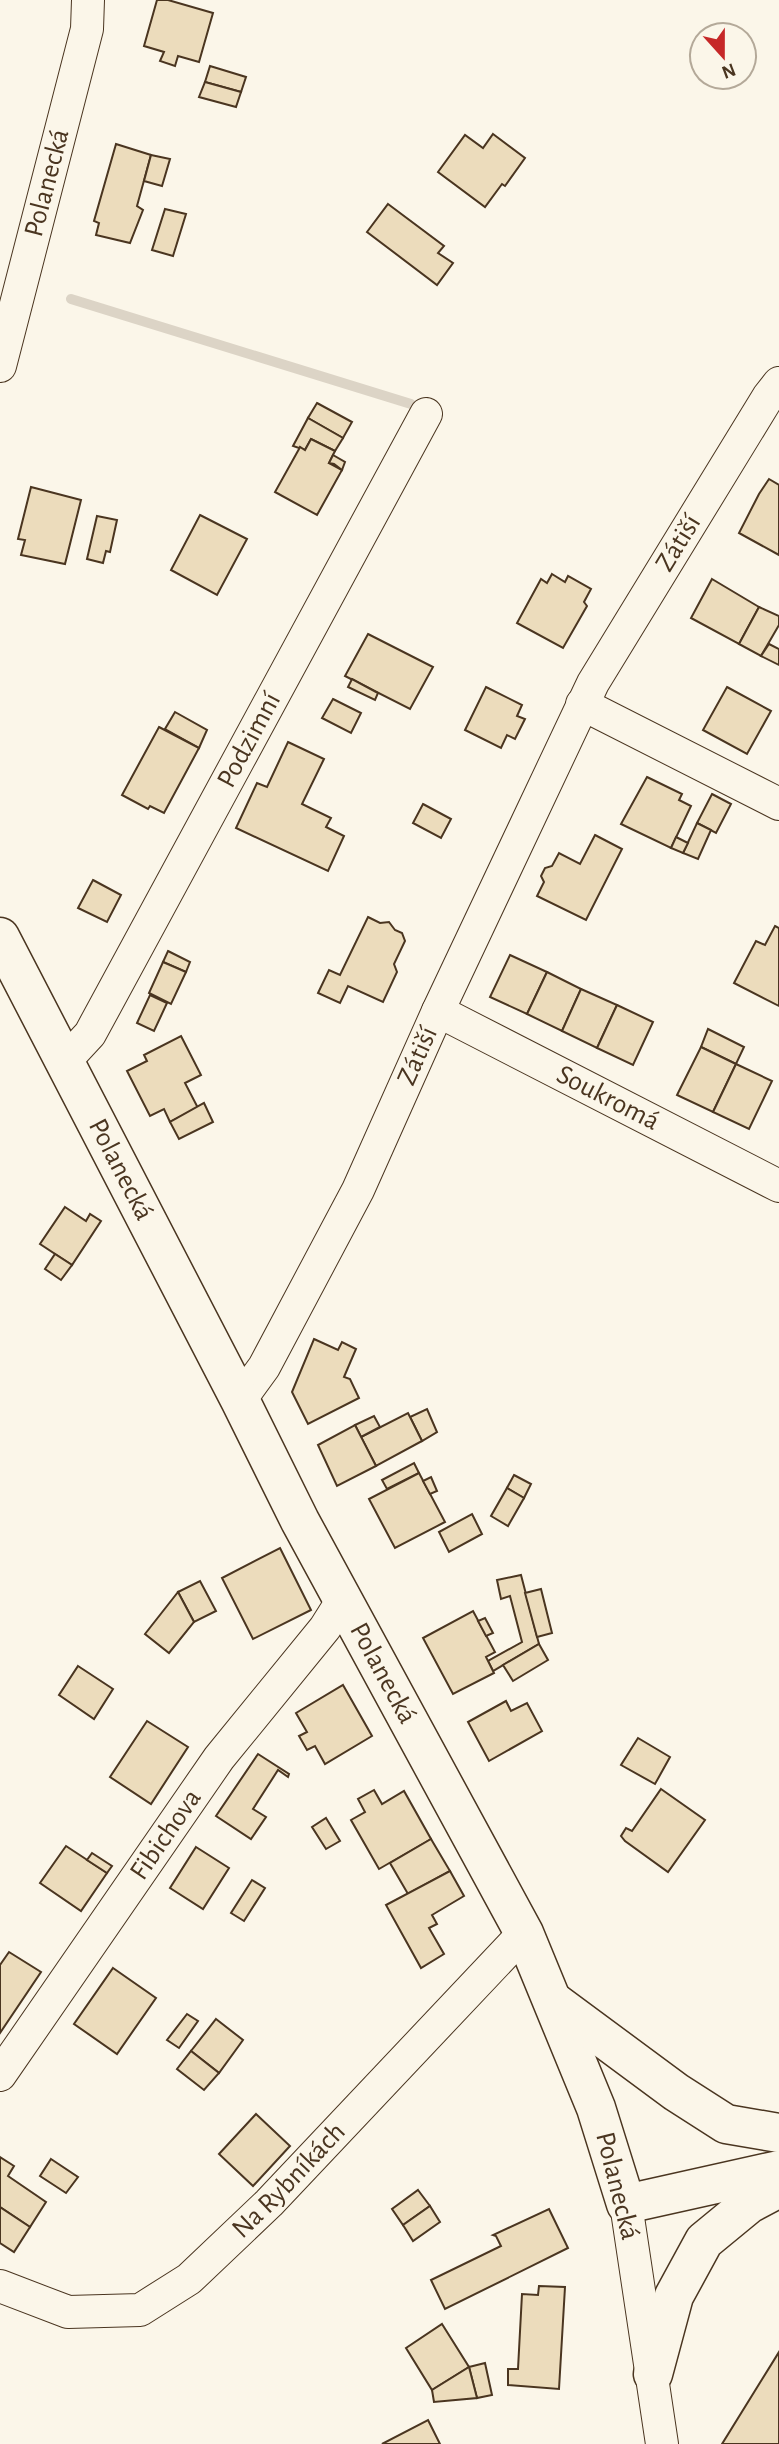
<svg xmlns="http://www.w3.org/2000/svg" width="779" height="2444" font-family="'Alegreya Sans',sans-serif">
	<rect width="100%" height="100%" fill="#fbf6e9"/>
	<g fill="none" stroke-linecap="round" stroke-linejoin="round">
		<polyline stroke="#dcd4c6" stroke-width="10" points="71,299 411,404"/>
	</g>
	<g fill="#ecdcbc" stroke="#4a3520" stroke-width="2">
		<polygon points="157,0 168,0 213,13 199,62 178,56 175,66 160,61 164,52 144,46"/>
		<polygon points="210,66 246,77 241,92 205,82"/>
		<polygon points="205,82 241,92 236,107 199,97"/>
		<polygon points="493,134 525,158 505,186 502,184 485,207 438,172 465,135 483,148"/>
		<polygon points="116,144 151,155 137,206 143,210 130,243 96,235 99,223 94,221"/>
		<polygon points="151,155 170,159 162,186 144,181"/>
		<polygon points="388,204 444,246 438,253 453,263 437,285 367,232"/>
		<polygon points="165,209 186,214 173,256 152,250"/>
		<polygon points="317,403 352,422 343,438 308,418"/>
		<polygon points="308,418 343,438 335,451 311,439 305,450 293,446"/>
		<polygon points="311,439 335,451 329,463 342,470 317,515 275,492 299,449 300,447 305,450"/>
		<polygon points="333,455 345,462 342,470 334,464 329,463"/>
		<polygon points="769,479 779,485 779,555 739,533 759,494"/>
		<polygon points="31,487 81,500 65,564 21,555 25,540 18,539"/>
		<polygon points="200,515 247,539 217,595 171,570"/>
		<polygon points="97,516 117,520 110,552 106,551 103,563 87,559"/>
		<polygon points="552,574 565,582 568,576 591,589 584,602 587,606 563,648 517,623 541,579 547,583"/>
		<polygon points="712,579 759,607 739,644 691,618"/>
		<polygon points="759,607 779,616 779,625 761,656 739,644"/>
		<polygon points="368,634 433,667 410,709 345,676"/>
		<polygon points="769,644 779,649 779,665 761,656"/>
		<polygon points="352,679 378,693 375,700 348,687"/>
		<polygon points="486,687 522,705 517,716 525,719 515,739 507,735 501,748 465,730"/>
		<polygon points="727,687 771,711 747,754 703,730"/>
		<polygon points="333,699 361,713 351,733 322,718"/>
		<polygon points="175,712 207,730 199,748 165,729"/>
		<polygon points="159,727 199,748 164,813 150,806 148,809 122,795"/>
		<polygon points="288,742 324,759 302,804 331,818 326,827 344,836 328,871 236,828 257,783 267,787"/>
		<polygon points="647,777 682,794 679,800 691,806 671,848 621,824"/>
		<polygon points="712,794 731,804 716,833 697,823"/>
		<polygon points="423,804 451,819 441,838 413,823"/>
		<polygon points="697,823 711,830 698,859 683,853"/>
		<polygon points="595,835 622,849 586,920 537,896 544,882 541,876 545,868 552,866 559,853 580,864"/>
		<polygon points="676,837 688,843 683,853 671,848"/>
		<polygon points="93,880 121,895 107,922 78,908"/>
		<polygon points="368,917 380,923 389,922 395,930 402,933 405,941 394,964 397,972 383,1002 348,986 340,1003 318,993 329,970 340,975"/>
		<polygon points="775,926 779,928 779,1006 734,983 756,941 765,945"/>
		<polygon points="168,951 190,962 186,972 163,962"/>
		<polygon points="510,955 547,972 527,1014 490,997"/>
		<polygon points="163,962 186,972 171,1004 149,993"/>
		<polygon points="547,972 581,989 562,1031 527,1014"/>
		<polygon points="581,989 617,1005 597,1048 562,1031"/>
		<polygon points="150,995 167,1003 154,1031 137,1023"/>
		<polygon points="617,1005 653,1022 633,1065 597,1048"/>
		<polygon points="708,1029 744,1047 736,1064 701,1047"/>
		<polygon points="181,1036 201,1075 185,1083 198,1108 170,1122 164,1109 150,1116 127,1071 147,1061 144,1055"/>
		<polygon points="701,1047 736,1064 713,1112 677,1095"/>
		<polygon points="736,1064 772,1081 749,1129 713,1112"/>
		<polygon points="204,1103 213,1122 179,1139 170,1122"/>
		<polygon points="65,1207 86,1221 90,1214 101,1221 72,1265 40,1244"/>
		<polygon points="55,1254 72,1265 61,1280 45,1269"/>
		<polygon points="314,1339 338,1350 342,1342 356,1349 344,1377 350,1379 359,1398 308,1424 292,1392"/>
		<polygon points="427,1409 437,1432 422,1441 410,1417"/>
		<polygon points="408,1413 422,1441 376,1466 361,1437"/>
		<polygon points="374,1416 380,1427 361,1437 355,1425"/>
		<polygon points="355,1425 376,1466 337,1486 318,1445"/>
		<polygon points="414,1463 419,1473 387,1489 382,1480"/>
		<polygon points="419,1473 445,1522 395,1548 369,1499"/>
		<polygon points="514,1475 531,1484 524,1498 507,1488"/>
		<polygon points="431,1477 437,1491 430,1494 423,1481"/>
		<polygon points="507,1488 524,1498 508,1526 491,1516"/>
		<polygon points="472,1514 482,1534 449,1552 439,1532"/>
		<polygon points="280,1548 311,1610 253,1639 222,1578"/>
		<polygon points="521,1575 539,1644 493,1671 488,1661 522,1642 510,1596 501,1599 497,1580"/>
		<polygon points="200,1581 216,1611 194,1622 178,1592"/>
		<polygon points="541,1589 552,1633 537,1637 525,1593"/>
		<polygon points="178,1592 194,1622 169,1653 145,1634"/>
		<polygon points="473,1611 495,1652 486,1657 494,1673 453,1694 423,1638"/>
		<polygon points="485,1618 493,1633 486,1636 478,1621"/>
		<polygon points="539,1644 548,1660 513,1681 503,1665"/>
		<polygon points="78,1666 113,1689 94,1719 59,1695"/>
		<polygon points="343,1685 372,1736 325,1764 315,1746 307,1750 299,1736 307,1732 296,1713"/>
		<polygon points="506,1701 511,1711 527,1703 542,1731 489,1761 468,1722"/>
		<polygon points="147,1721 188,1747 151,1804 110,1777"/>
		<polygon points="638,1738 670,1757 655,1784 621,1765"/>
		<polygon points="258,1754 289,1774 288,1777 278,1770 253,1809 266,1817 251,1839 216,1816"/>
		<polygon points="661,1789 705,1820 668,1872 625,1841 621,1836 626,1828 632,1831"/>
		<polygon points="374,1790 382,1804 404,1791 431,1839 379,1869 351,1820 365,1812 358,1799"/>
		<polygon points="326,1818 340,1841 326,1849 312,1827"/>
		<polygon points="431,1839 450,1871 408,1894 390,1863"/>
		<polygon points="66,1846 107,1873 81,1911 40,1883"/>
		<polygon points="196,1847 229,1868 203,1909 170,1888"/>
		<polygon points="92,1853 112,1866 107,1873 87,1860"/>
		<polygon points="450,1871 464,1896 432,1915 437,1924 429,1928 444,1954 421,1968 386,1905"/>
		<polygon points="252,1880 265,1888 244,1921 231,1913"/>
		<polygon points="9,1952 41,1972 0,2033 0,1965"/>
		<polygon points="113,1968 156,1998 117,2054 74,2024"/>
		<polygon points="187,2014 198,2021 179,2048 167,2040"/>
		<polygon points="216,2019 243,2040 219,2073 191,2051"/>
		<polygon points="191,2051 219,2073 204,2090 177,2069"/>
		<polygon points="256,2114 290,2146 253,2186 219,2154"/>
		<polygon points="0,2157 14,2166 8,2176 46,2202 30,2227 0,2207"/>
		<polygon points="51,2159 78,2177 66,2193 40,2176"/>
		<polygon points="418,2190 430,2206 403,2225 392,2209"/>
		<polygon points="430,2206 440,2222 413,2241 403,2225"/>
		<polygon points="0,2207 30,2227 14,2252 0,2243"/>
		<polygon points="549,2209 568,2248 445,2309 431,2280 501,2246 496,2236 493,2235"/>
		<polygon points="539,2286 565,2287 559,2389 508,2385 508,2369 518,2369 522,2294 538,2295"/>
		<polygon points="442,2324 469,2367 432,2390 406,2348"/>
		<polygon points="779,2352 779,2444 722,2444"/>
		<polygon points="485,2363 492,2395 477,2398 469,2367"/>
		<polygon points="469,2367 477,2398 434,2402 432,2390"/>
		<polygon points="428,2420 440,2444 382,2444"/>
	</g>
	<g fill="none" stroke-linecap="round" stroke-linejoin="round">
		<defs>
			<g id="minor">
				<path id="s1" d="M0 366 87 29 88 0"/>
				<polyline points="582,704 779,804"/>
				<path id="s2" d="M438 1011 779 1186"/>
				<path id="s3" d="M65 1061 90 1034 426 414"/>
				<path id="s4" d="M240 1400 264 1367 358 1190 438 1011 593 683 768 397 779 383"/>
				<path id="s5" d="M0 2075 219 1758 325 1628 342 1601"/>
				<polyline points="626,2204 662,2444"/>
				<path id="s6" d="M0 2286 68 2312 140 2310 189 2279 269 2203 524 1933"/>
			</g>
			<g id="tertiary">
				<path id="s7" d="M0 937 240 1400 300 1521 524 1933 596 2108 626 2204 779 2170"/>
				<polyline points="553,2001 676,2092 726,2124 779,2133"/>
				<polyline points="653,2374 674,2296 704,2241 749,2204 779,2188"/>
			</g>
		</defs>
		<use href="#minor" stroke="#4a3520" stroke-width="34"/>
		<use href="#tertiary" stroke="#4a3520" stroke-width="41"/>
		<use href="#minor" stroke="#fbf6e9" stroke-width="32"/>
		<use href="#tertiary" stroke="#fbf6e9" stroke-width="38"/>
	</g>
	<g text-anchor="middle" dominant-baseline="central" stroke-width="5" stroke-linejoin="round" paint-order="stroke">
		<g font-size="28" fill="#4a3520" stroke="#fbf6e9">
			<text stroke="none"><textPath href="#s1" startOffset="189">Polanecká</textPath></text>
			<text stroke="none"><textPath href="#s4" startOffset="964">Zátiší</textPath></text>
			<text stroke="none"><textPath href="#s3" startOffset="371">Podzimní</textPath></text>
			<text stroke="none"><textPath href="#s4" startOffset="388">Zátiší</textPath></text>
			<text stroke="none"><textPath href="#s2" startOffset="191">Soukromá</textPath></text>
			<text stroke="none"><textPath href="#s7" startOffset="262">Polanecká</textPath></text>
			<text stroke="none"><textPath href="#s7" startOffset="830">Polanecká</textPath></text>
			<text stroke="none"><textPath href="#s5" startOffset="292">Fibichova</textPath></text>
			<text stroke="none"><textPath href="#s6" startOffset="343">Na Rybníkách</textPath></text>
			<text transform="translate(617 2186) rotate(76)">Polanecká</text>
		</g>
	</g>
	<g transform="translate(723 56) rotate(159)"><circle r="33" fill="#fbf6e9" stroke="#b4a999" stroke-width="2"/>
	<path d="M0-5L12 26L0 18L-12 26Z" fill="#c62828"/>
	<text y="-10" font-size="19" font-weight="bold" text-anchor="middle" fill="#4a3520">N</text>
	</g>
</svg>
